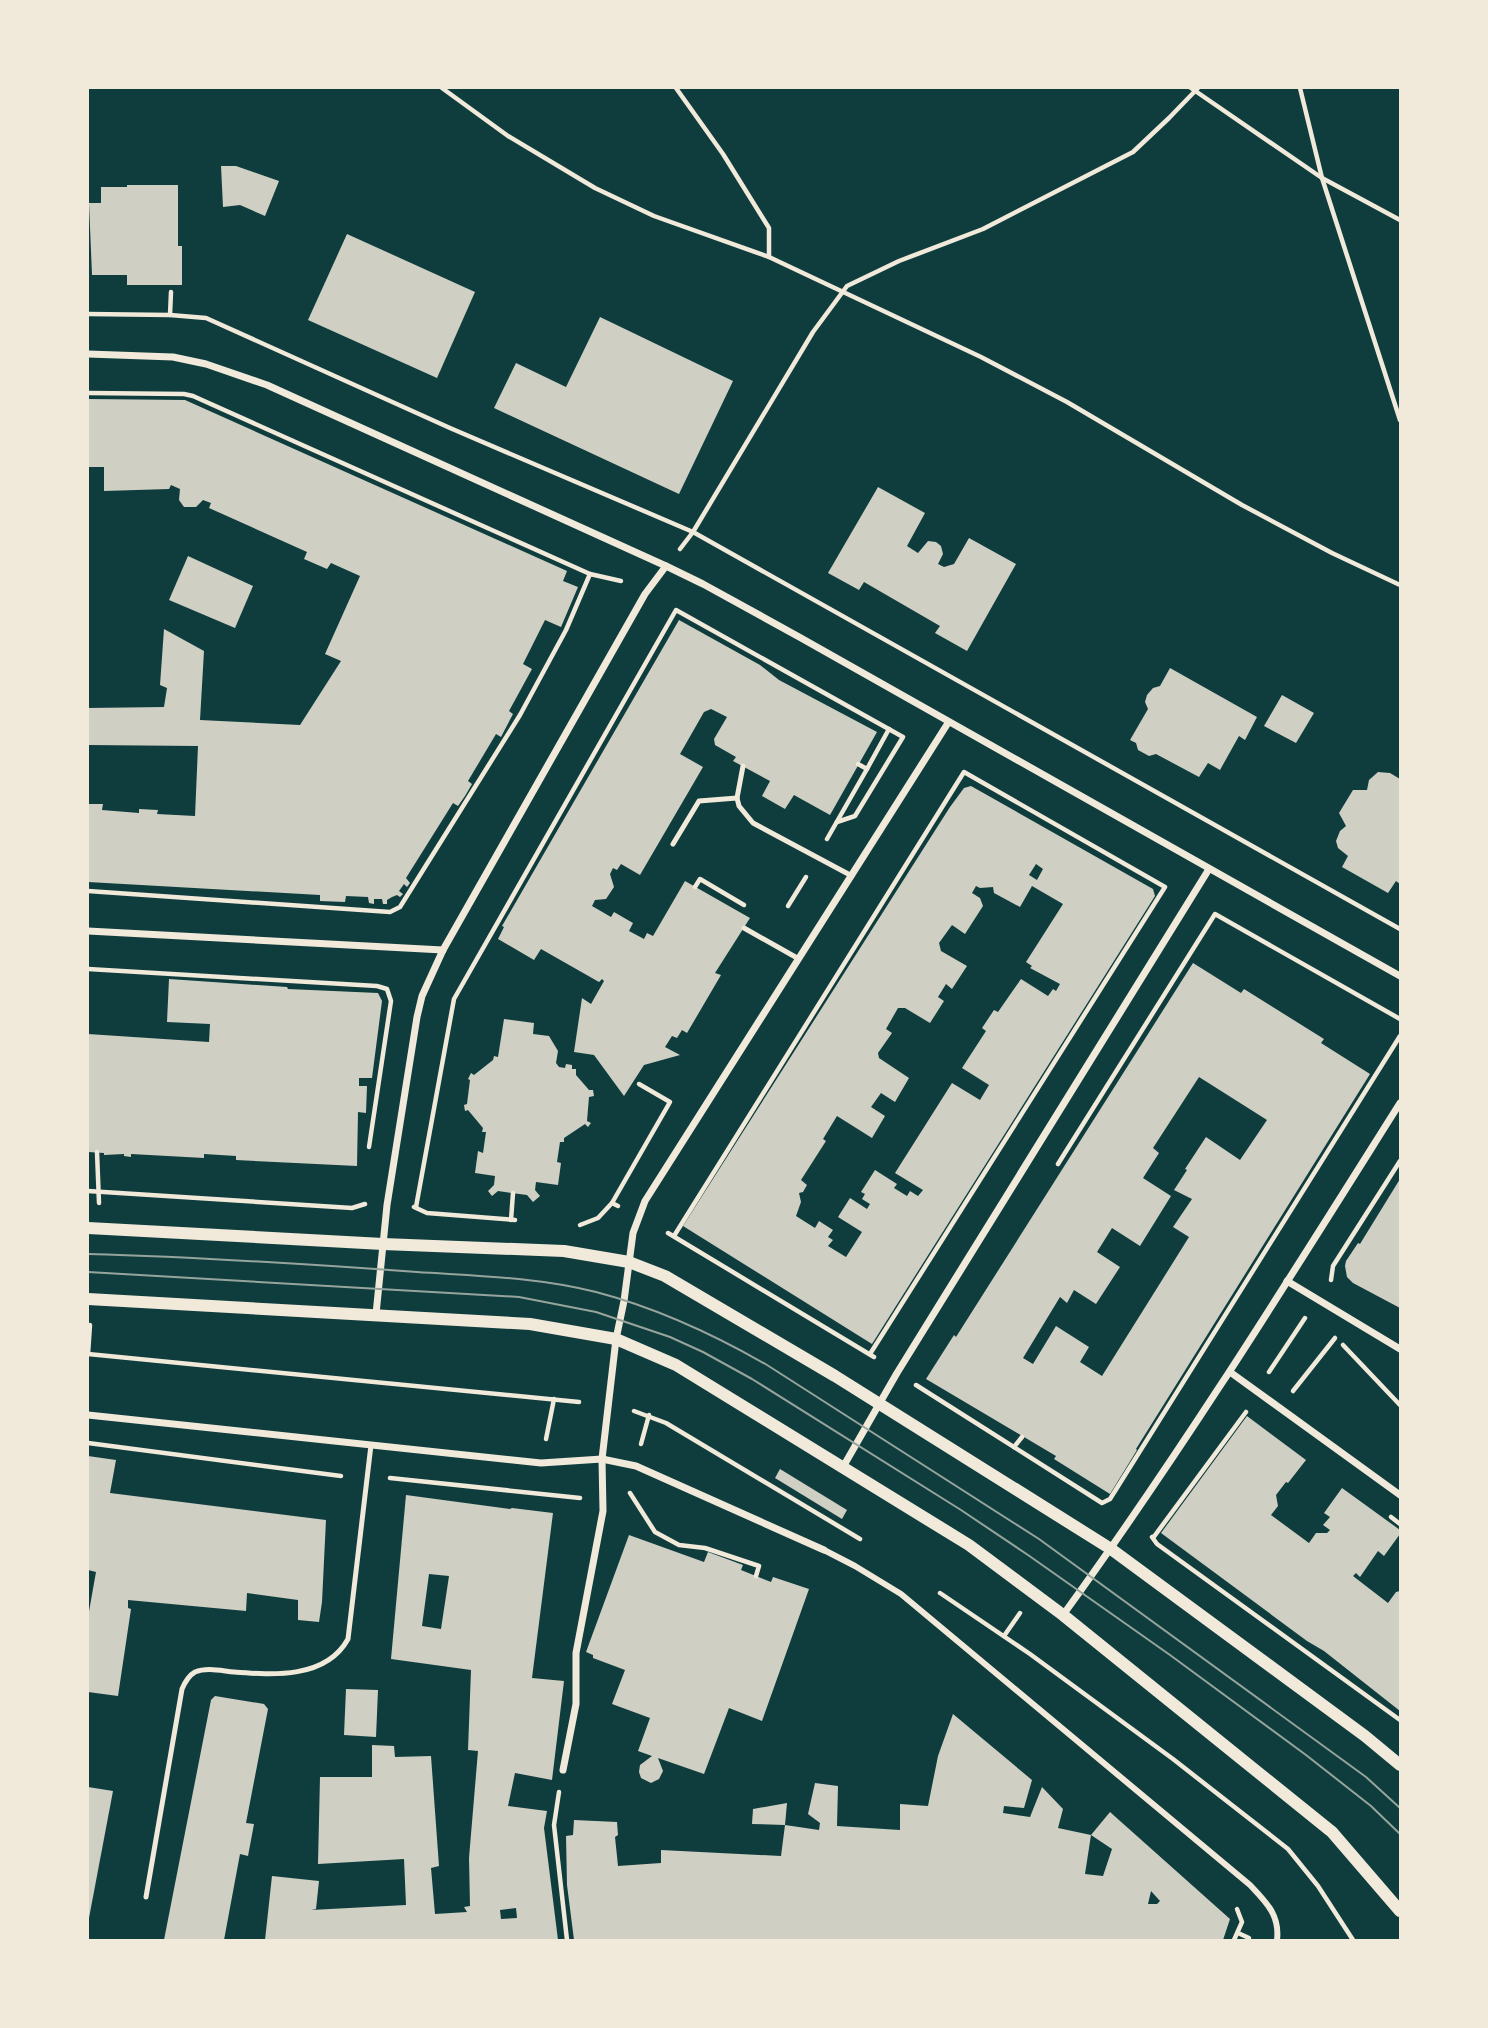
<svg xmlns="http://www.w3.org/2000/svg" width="1488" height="2028" font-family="'Public Sans',sans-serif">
	<rect width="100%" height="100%" fill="#0f3d3e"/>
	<g fill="#cfcfc3" fill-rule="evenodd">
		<polygon points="221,166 236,166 279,181 265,216 240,205 223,207"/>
		<polygon points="127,185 178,185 178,246 182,246 182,285 127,285 127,275 92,275 89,203 101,203 101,187 127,187"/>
		<polygon points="347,234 475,292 437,378 308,320"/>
		<polygon points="600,317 733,381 679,494 494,408 516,363 566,387"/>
		<polygon points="88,399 185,400 567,571 563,581 578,587 561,627 545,620 523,664 532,669 509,711 513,714 501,737 496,734 468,781 472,784 465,796 458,806 453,803 406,878 410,883 407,887 404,884 399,891 403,894 400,897 397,895 392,897 387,900 387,904 383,904 382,899 374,899 374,904 369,903 368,897 346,896 345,902 320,901 320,895 88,882 88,804 103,804 102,810 139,813 139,809 158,810 157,814 195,816 198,746 88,745 88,708 164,707 167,688 160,685 164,629 204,651 200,720 300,725 341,661 325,654 360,576 331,563 327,569 304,559 307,552 209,508 211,503 203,500 196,507 184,507 179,500 180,489 171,485 169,489 104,491 104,467 88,467"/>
		<polygon points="878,487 925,513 907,546 918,553 928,541 936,542 941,546 943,554 938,564 944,567 954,564 969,538 1016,564 967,651 935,633 940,626 864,582 859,590 828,573"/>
		<polygon points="188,556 253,586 235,628 169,600"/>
		<polygon points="679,620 760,665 779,680 877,732 830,815 794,795 785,809 762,796 770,781 733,761 736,757 715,745 714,739 727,717 711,709 704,712 680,754 703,767 640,875 621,864 617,870 613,868 610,874 614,887 606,899 595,900 592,906 611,917 614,912 633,923 629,931 644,939 647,933 653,936 685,881 750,918 715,973 721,975 687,1033 682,1030 677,1038 672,1036 665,1047 680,1055 644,1065 624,1096 594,1055 574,1052 582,998 591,1004 604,981 602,979 599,982 541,949 534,960 498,939 504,927 502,926"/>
		<polygon points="1170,668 1257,717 1245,740 1239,736 1220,770 1208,763 1199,777 1156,754 1149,756 1138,750 1136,743 1130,740 1148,709 1145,702 1147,695 1153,688 1160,686"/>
		<polygon points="1282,695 1314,713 1296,743 1264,726"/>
		<polygon points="1378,772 1390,773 1400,779 1400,884 1396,881 1388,893 1342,867 1348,856 1338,848 1336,841 1340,831 1346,826 1339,813 1353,790 1367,790 1369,780"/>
		<path d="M971 786 1153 889 1155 896 872 1344 683 1226 950 807 964 788ZM1036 864 1043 869 1037 880 1029 875ZM976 886 980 888 993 887 994 893 1020 907 1032 886 1063 904 1026 962 1032 966 1030 968 1060 984 1056 991 1053 989 1048 996 1021 979 998 1012 994 1010 982 1028 986 1031 962 1068 989 1085 980 1100 952 1083 895 1173 923 1190 918 1196 910 1191 907 1196 894 1188 897 1184 875 1170 861 1192 865 1194 862 1199 870 1204 867 1209 850 1198 838 1217 862 1232 846 1257 828 1246 833 1240 828 1237 833 1230 819 1221 815 1228 796 1216 801 1202 799 1193 803 1192 807 1185 801 1180 826 1141 823 1139 837 1116 872 1138 885 1116 871 1107 881 1093 895 1102 909 1078 879 1058 878 1053 892 1033 886 1029 898 1008H905L930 1023 944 1001 938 997 946 984 952 989 967 966 941 951 939 943 952 925 965 934 983 906 980 898 972 893Z"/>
		<path d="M1193 963 1241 993 1244 989 1324 1039 1321 1043 1370 1074 1136 1449 1137 1450 1110 1494 1054 1459 1056 1456 926 1379 954 1335 956 1337ZM1199 1077 1267 1120 1240 1160 1206 1137 1185 1169 1187 1170 1174 1190 1192 1199 1173 1227 1189 1237 1102 1376 1080 1362 1089 1347 1056 1326 1033 1364 1023 1358 1060 1297 1067 1303 1074 1290 1096 1304 1120 1267 1097 1252 1112 1228 1140 1246 1171 1196 1143 1178 1159 1153 1153 1148Z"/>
		<polygon points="169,979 287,987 288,989 378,993 382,1001 372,1078 359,1078 359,1086 367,1086 366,1113 358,1112 357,1166 236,1160 236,1156 204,1154 204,1158 131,1154 131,1157 124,1156 124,1154 104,1155 104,1153 88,1152 88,1034 209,1042 210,1024 167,1022"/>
		<polygon points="504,1019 534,1023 533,1034 549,1036 558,1051 556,1063 559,1067 565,1068 566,1064 572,1065 572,1069 576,1069 576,1075 589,1090 593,1090 594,1096 589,1097 587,1121 591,1123 588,1127 585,1124 564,1138 564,1142 560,1142 557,1162 561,1163 558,1185 536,1182 535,1190 540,1196 533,1202 527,1195 498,1191 492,1196 488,1191 494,1185 495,1176 475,1173 478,1151 483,1153 486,1132 482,1132 483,1128 468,1110 465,1111 464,1105 467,1104 470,1080 468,1079 471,1073 474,1075 493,1060 494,1056 498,1057"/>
		<polygon points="1400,1179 1400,1308 1353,1283 1347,1277 1345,1266 1346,1261 1358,1243 1360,1244"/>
		<polygon points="1247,1416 1306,1460 1288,1483 1286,1482 1276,1495 1278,1506 1271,1515 1309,1543 1316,1533 1327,1533 1330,1530 1323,1525 1330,1517 1324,1513 1342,1488 1400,1530 1400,1534 1384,1556 1378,1551 1360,1577 1356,1573 1353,1576 1388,1603 1396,1592 1400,1591 1400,1711 1324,1651 1307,1641 1161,1533"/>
		<polygon points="88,1456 116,1460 110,1493 326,1520 322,1602 319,1622 298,1620 298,1600 247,1593 246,1611 128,1600 128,1608 131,1609 118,1696 88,1692 88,1617 96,1572 88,1570"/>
		<polygon points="780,1469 847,1510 842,1519 775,1478"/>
		<path d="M406 1495 510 1509 512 1508 553 1513 532 1678 564 1681 552 1780 515 1773 508 1806 547 1811 544 1828 558 1940H265L272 1876 319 1881 316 1909 311 1910 406 1905 404 1859 318 1864 320 1777H372V1745L394 1746 395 1757 431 1756 439 1866 431 1868 435 1914 467 1912 464 1907 470 1906 469 1858 478 1751 468 1750 471 1670 391 1659ZM429 1574 449 1576 441 1629 422 1626ZM516 1908 517 1918 501 1919 500 1910Z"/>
		<polygon points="629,1535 704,1562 708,1552 743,1565 741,1570 771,1582 773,1577 809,1589 762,1721 729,1708 704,1774 658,1758 663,1771 659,1779 651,1783 641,1778 639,1772 640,1765 652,1756 638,1751 650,1718 612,1704 625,1670 593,1658 593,1655 586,1652"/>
		<polygon points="346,1689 378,1690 376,1737 344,1735"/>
		<polygon points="215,1696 264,1704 268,1709 246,1823 254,1824 248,1856 240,1854 224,1940 164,1940 211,1700"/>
		<path d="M953 1714 1032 1780 1024 1808 1004 1806 1003 1813 1030 1817 1042 1787 1063 1809 1058 1828 1091 1835 1085 1874 1103 1876 1112 1849 1091 1835 1110 1812 1230 1919 1223 1940H574L567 1885 566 1836 573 1835 574 1820 617 1822 618 1835 615 1837 618 1866 661 1863V1850L781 1856 785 1825 819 1830 820 1823 808 1814 815 1783 838 1786 837 1826 900 1830V1804L928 1806 938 1756ZM1151 1891 1160 1901 1157 1904H1148Z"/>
		<polygon points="88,1787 113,1791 89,1918 88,1918"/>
		<polygon points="787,1803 785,1825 752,1824 753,1809"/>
	</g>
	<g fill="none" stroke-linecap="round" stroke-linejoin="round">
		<g stroke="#f1e9da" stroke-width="4.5">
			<polyline points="442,88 508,136 595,188 654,216 769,257 981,357 1067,402 1242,505 1332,553 1400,585"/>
			<polyline points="676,88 723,154 769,228 769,257"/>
			<polyline points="1191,88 1322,178 1400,220"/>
			<polyline points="1300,88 1322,178 1400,420"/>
			<polyline points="88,314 170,315 171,292"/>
			<polyline points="170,315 206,318 450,428 693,532 1400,929"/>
			<polyline points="88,393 184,394 193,396 590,574 566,630 520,715 400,907 390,912 88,891"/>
			<polyline points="680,549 693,532 813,332 847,286 899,261 983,229 1133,152 1169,118 1198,88"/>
			<polyline points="590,574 621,581"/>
			<polyline points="867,769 889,729"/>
			<polyline points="827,839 867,769 858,764"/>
			<polyline points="695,887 700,879 744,905"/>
			<polyline points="788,906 806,877"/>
			<polyline points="88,969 377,986 387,989 391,1001 369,1147"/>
			<polyline points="97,1152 99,1203"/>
			<polyline points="1058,1164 1215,914 1400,1019"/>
			<polyline points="88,1191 352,1208 365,1204"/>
			<polyline points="612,1203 670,1102 639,1084"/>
			<polyline points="414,1207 427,1213 515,1220"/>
			<polyline points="416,1207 454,999 676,610 903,737 855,816 837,822"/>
			<polyline points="511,1220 513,1193"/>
			<polyline points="580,1225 598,1218 612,1203 618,1206"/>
			<polyline points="668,1233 874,1357"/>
			<polyline points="674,1236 964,772 1165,887 870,1354"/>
			<polyline points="1331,1280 1333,1266 1400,1161"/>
			<polyline points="1343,1345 1400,1405"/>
			<polyline points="88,1354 579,1402"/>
			<polyline points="88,1354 90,1325"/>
			<polyline points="1269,1372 1305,1318"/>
			<polyline points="916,1385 1102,1503 1110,1499 1400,1036"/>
			<polyline points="1293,1391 1335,1338"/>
			<polyline points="634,1411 666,1423 860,1539"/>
			<polyline points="546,1439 554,1399"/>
			<polyline points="88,1443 341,1476"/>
			<polyline points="641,1444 649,1415"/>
			<polyline points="1014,1447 1022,1437"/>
			<polyline points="390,1478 580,1498"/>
			<polyline points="630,1493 655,1532 679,1545 705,1548 759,1566 756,1576"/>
			<polyline points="1391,1517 1400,1524"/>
			<polyline points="1152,1537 1157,1544 1400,1720"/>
			<polyline points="1153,1538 1246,1412"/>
			<polyline points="940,1593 1030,1654 1173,1759 1288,1849 1318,1886 1353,1940"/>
			<polyline points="1004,1636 1020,1613"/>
			<polyline points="559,1792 554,1825 567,1940"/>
			<polyline points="1238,1933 1249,1938"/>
			<polyline points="1234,1940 1242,1922 1237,1909"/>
		</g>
		<g stroke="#f1e9da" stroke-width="5">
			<polyline points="743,766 737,798 739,806 753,823 852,876"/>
			<polyline points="673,844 699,801 737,798"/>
			<polyline points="744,928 799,959"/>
			<path d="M146 1897 182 1689C185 1682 188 1676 195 1672 207 1667 222 1671 234 1672 273 1675 326 1679 348 1639L371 1445"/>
		</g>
		<path stroke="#f1e9da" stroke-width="6" d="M824 1550 855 1566 901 1594 1250 1885C1266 1902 1280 1915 1277 1940"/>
		<g stroke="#f1e9da" stroke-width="7">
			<polyline points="88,354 173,357 206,364 267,385 666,566 703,584 801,638 1400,976"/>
			<polyline points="88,931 443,950"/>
			<polyline points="1287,1281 1400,1349"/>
			<polyline points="376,1314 387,1205 417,1017 422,996 443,950 645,594 666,566"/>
			<polyline points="1230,1372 1400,1495"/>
			<polyline points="88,1415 541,1463 602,1459 636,1466 824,1550"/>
			<polyline points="843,1467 897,1373 1209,869"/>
			<path d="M1063 1615C1183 1450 1291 1276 1400 1103"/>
			<polyline points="563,1770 576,1704 576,1653 603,1511 602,1459 616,1339 624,1301 633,1233 645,1201 948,723"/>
		</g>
		<g stroke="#f1e9da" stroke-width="12">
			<polyline points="88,1228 383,1244 564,1251 629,1262 665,1276 835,1376 1111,1549 1365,1736 1400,1765"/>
			<polyline points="88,1299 530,1324 616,1339 676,1365 969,1545 1063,1615 1332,1832 1400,1911"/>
		</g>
		<g stroke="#97a49c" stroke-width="2">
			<path d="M88 1254C197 1257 307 1264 417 1272 477 1276 538 1277 596 1292 657 1308 713 1334 767 1365L1039 1539 1366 1777 1400 1808"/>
			<polyline points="88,1272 519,1297 596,1312 670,1337 703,1352 752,1379 961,1510 1028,1555 1170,1655 1306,1755 1371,1806 1400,1834"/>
		</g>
	</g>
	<rect width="1488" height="2028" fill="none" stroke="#f1e9da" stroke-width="178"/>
</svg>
